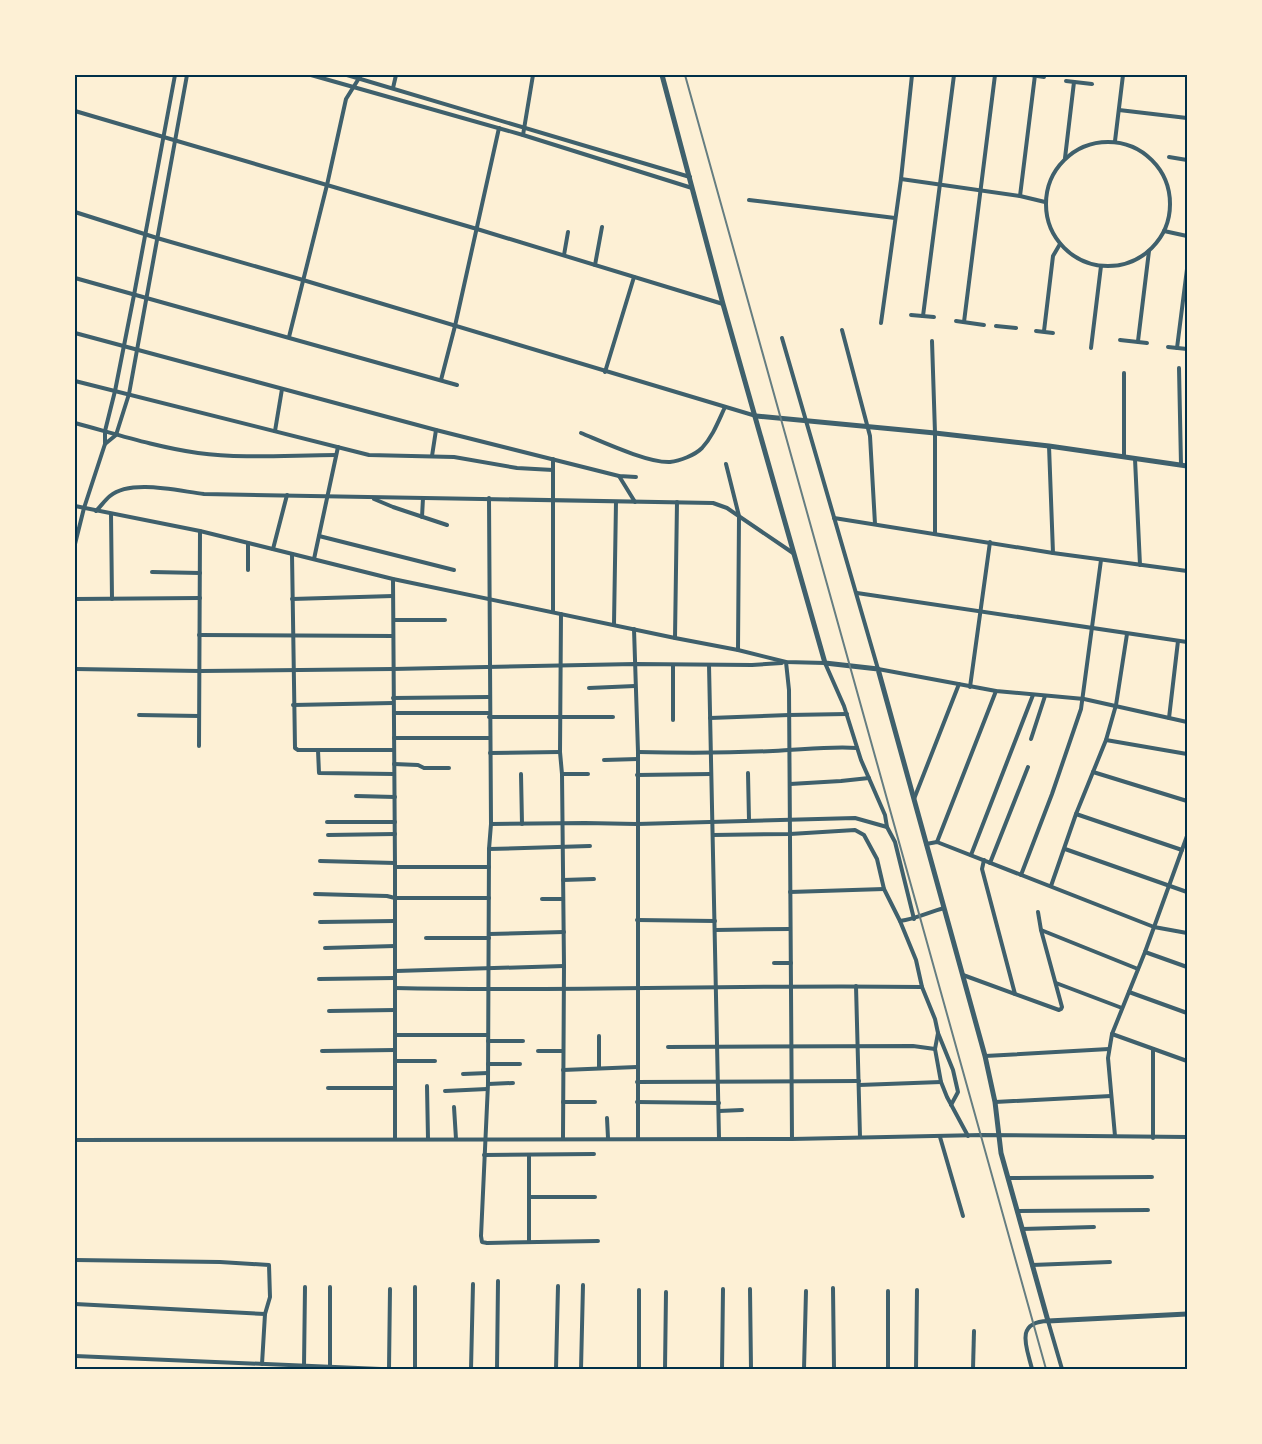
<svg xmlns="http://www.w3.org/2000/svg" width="1262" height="1444" font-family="Quicksand,sans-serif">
	<rect width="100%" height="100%" fill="#fdf0d5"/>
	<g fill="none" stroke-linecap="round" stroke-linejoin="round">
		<g stroke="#3f606c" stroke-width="4">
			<polyline points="311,75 523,135 692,188"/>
			<polyline points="347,75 690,177"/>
			<polyline points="1031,75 1044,77"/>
			<polyline points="1066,81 1092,84"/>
			<polyline points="393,88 396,75"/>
			<polyline points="1119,110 1187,118"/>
			<polyline points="75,111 477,229 723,304"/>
			<polyline points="523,135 533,75"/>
			<polyline points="1115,141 1123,75"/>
			<circle cx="1108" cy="204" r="62"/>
			<polyline points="1169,157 1187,160"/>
			<polyline points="1065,158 1074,82"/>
			<polyline points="901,179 1020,196 1045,202"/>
			<polyline points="1020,196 1035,75"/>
			<polyline points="749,200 895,218"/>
			<polyline points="75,212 157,238 303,280 756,416"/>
			<polyline points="1164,231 1187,236"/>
			<polyline points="564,255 568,232"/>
			<polyline points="595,265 602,227"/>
			<polyline points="75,278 457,385"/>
			<polyline points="911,315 934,317"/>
			<polyline points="923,316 954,75"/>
			<polyline points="956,321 984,325"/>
			<polyline points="964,322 995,75"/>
			<polyline points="881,323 901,179 912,75"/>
			<polyline points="996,326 1016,328"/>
			<polyline points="842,330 870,436 875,524"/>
			<polyline points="1036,331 1053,333"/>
			<polyline points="1044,331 1053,256 1060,244"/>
			<polyline points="75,333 436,430 619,476 636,477"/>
			<polyline points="289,337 327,185 346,99 361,75"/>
			<polyline points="782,338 878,669 996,691 1084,699 1187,722"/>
			<polyline points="1120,340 1147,343"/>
			<polyline points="932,341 935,433 935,534"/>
			<polyline points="1138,341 1149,251"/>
			<polyline points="1168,347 1187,349"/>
			<polyline points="1091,348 1101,266"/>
			<polyline points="1177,348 1187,269"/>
			<polyline points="1179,368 1181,465"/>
			<polyline points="605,372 634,277"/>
			<polyline points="1124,373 1124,456"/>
			<polyline points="441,380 455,326 499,128"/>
			<polyline points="75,381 369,455 454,457 517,468 553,470"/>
			<path d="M75 423C116 434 156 447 198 453 242 459 291 455 336 455"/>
			<polyline points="275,431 282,389"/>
			<path d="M581 433C603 442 648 463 670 462 680 461 695 455 702 448 713 436 718 422 725 407"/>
			<polyline points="105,444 116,435 129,394 187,75"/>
			<polyline points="1049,446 1053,553"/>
			<polyline points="432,456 436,430"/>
			<polyline points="1135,459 1140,565"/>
			<polyline points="726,464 739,516 738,650"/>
			<polyline points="619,476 635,502"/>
			<polyline points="489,498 491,824 489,849 488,1084 481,1236 482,1242 487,1243 598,1241"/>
			<polyline points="374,499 393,507 447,525"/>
			<polyline points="75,506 200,531 393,579 675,638 738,650 786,662 825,663 844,706 861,760 885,815 887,827 895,842 914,919"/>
			<path d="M96 511C101 506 105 500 110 496 131 479 178 491 204 494L713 503 727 508 793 553"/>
			<polyline points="111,514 112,599"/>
			<polyline points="422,517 423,498"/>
			<polyline points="834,518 1053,553 1187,571"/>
			<polyline points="319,536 454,570"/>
			<polyline points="248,543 248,570"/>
			<polyline points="75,544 84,508 105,444 105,431 115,391 134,295 175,75"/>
			<polyline points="273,549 287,495"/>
			<polyline points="292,554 295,748 298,750 394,750"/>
			<polyline points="314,559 338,447"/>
			<polyline points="152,572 200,573"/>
			<polyline points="393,579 395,867 395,1139"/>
			<polyline points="857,593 1187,642"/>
			<polyline points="75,599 200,598"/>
			<polyline points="292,599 393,596"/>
			<polyline points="553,612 553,459"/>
			<polyline points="561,614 560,752 562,774 564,966 563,1138"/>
			<polyline points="394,620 445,620"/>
			<polyline points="614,624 616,502"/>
			<polyline points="634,629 638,752 638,1138"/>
			<polyline points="199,635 393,636"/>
			<polyline points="675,638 677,502"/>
			<polyline points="786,662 789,690 792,1139"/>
			<polyline points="673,665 673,720"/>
			<polyline points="709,665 719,1138"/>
			<polyline points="75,669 200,671 393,669 635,664 752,665 782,663"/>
			<polyline points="970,687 990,542"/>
			<polyline points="589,688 635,686"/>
			<polyline points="393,698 489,697"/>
			<polyline points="293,705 393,703"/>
			<polyline points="394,713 489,713"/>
			<polyline points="139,715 199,716"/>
			<polyline points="489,717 613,717"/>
			<polyline points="710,718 789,715 847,714"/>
			<polyline points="1169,718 1178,641"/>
			<polyline points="394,738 490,738"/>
			<polyline points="1031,739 1045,696"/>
			<polyline points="1106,740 1187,754"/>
			<polyline points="199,746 200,531"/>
			<polyline points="318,750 319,773 394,774"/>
			<path d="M638 752C683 753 728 753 773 751 801 750 829 746 857 748"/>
			<polyline points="490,753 560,752"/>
			<polyline points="604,760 638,759"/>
			<polyline points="394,764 418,765 424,768 449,768"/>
			<polyline points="1093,772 1187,801"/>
			<polyline points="748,773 749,820"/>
			<polyline points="521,774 522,824"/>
			<polyline points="562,774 588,774"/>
			<polyline points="637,775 711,774"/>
			<polyline points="790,784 841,781 869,778"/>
			<polyline points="356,796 395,797"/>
			<polyline points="914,799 959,684"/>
			<polyline points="1076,814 1182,850"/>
			<polyline points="327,822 395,822"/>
			<polyline points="491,824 585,823 637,824 855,818 887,827"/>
			<polyline points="328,835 395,834"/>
			<polyline points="713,835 790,834 855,830 864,835 877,859 884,889 900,921 916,960 922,987 935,1019 938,1033 935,1049 941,1082 947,1097 968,1136"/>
			<polyline points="937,842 996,691"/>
			<polyline points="926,844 937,842 1154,927 1187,933"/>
			<polyline points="489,849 590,846"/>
			<polyline points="1065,849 1187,892"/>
			<polyline points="971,855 1033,695"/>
			<polyline points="984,860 982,869 1015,994"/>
			<polyline points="320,861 395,863"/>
			<polyline points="990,863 1028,767"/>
			<polyline points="395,867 489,867"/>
			<polyline points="1021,875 1052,794 1081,709 1101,560"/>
			<polyline points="563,880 594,879"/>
			<polyline points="1051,886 1076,814 1106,740 1116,705 1127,634"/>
			<polyline points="790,892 884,889"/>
			<polyline points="315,894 387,896 395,898 489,898"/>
			<polyline points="542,899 563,899"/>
			<polyline points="637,920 715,921"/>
			<path d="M900 921C916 919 929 912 944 908"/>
			<polyline points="320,922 395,921"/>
			<polyline points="715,930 790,929"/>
			<polyline points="1041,930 1138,969"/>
			<polyline points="489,934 564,932"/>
			<polyline points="426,938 489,938"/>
			<polyline points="325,948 395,946"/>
			<polyline points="1145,952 1187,967"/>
			<polyline points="774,963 791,963"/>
			<polyline points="396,971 564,966"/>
			<polyline points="963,975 1059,1010 1061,1009 1062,1007 1041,930 1038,912"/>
			<polyline points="319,979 395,978"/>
			<polyline points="1056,983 1122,1008"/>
			<polyline points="856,986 860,1137"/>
			<path d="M395 988C571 992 746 984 922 987"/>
			<polyline points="1129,992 1187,1013"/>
			<polyline points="329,1011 395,1010"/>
			<polyline points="938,1033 953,1070 958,1092 951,1105"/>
			<polyline points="1112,1034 1187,1061"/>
			<polyline points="395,1035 488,1035"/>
			<polyline points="599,1036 599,1068"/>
			<polyline points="488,1041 523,1041"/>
			<polyline points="668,1047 913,1046 935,1049"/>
			<polyline points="322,1051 395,1050"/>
			<polyline points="538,1051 563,1051"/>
			<polyline points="985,1056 1109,1049"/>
			<polyline points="395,1061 435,1061"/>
			<polyline points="488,1064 520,1064"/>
			<polyline points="563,1070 637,1067"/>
			<polyline points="463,1074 488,1073"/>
			<polyline points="637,1082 859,1081"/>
			<polyline points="488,1084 513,1083"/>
			<polyline points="859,1085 941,1082"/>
			<polyline points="427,1086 428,1139"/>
			<polyline points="328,1088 395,1088"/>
			<polyline points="445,1091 487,1089"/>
			<polyline points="563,1102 595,1102"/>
			<polyline points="637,1102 719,1103"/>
			<polyline points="995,1102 1111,1096"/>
			<polyline points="454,1107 456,1139"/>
			<polyline points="719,1111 742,1110"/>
			<polyline points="607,1118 608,1138"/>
			<polyline points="1115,1136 1108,1058 1112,1034 1145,952 1187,836"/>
			<polyline points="940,1137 963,1216"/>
			<polyline points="1153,1138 1153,1049"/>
			<polyline points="75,1140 792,1139 981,1135 1187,1137"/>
			<polyline points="484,1155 594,1154"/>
			<polyline points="1008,1178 1152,1177"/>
			<polyline points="530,1197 595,1197"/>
			<polyline points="1017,1211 1148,1210"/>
			<polyline points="1022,1229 1094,1227"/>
			<polyline points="529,1242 529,1155"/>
			<polyline points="75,1260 220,1262 269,1265 270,1297 265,1314 262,1364"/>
			<polyline points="1032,1265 1110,1262"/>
			<polyline points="833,1288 834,1369"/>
			<polyline points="750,1289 751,1369"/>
			<polyline points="888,1291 888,1369"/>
			<polyline points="75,1304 265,1314"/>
			<polyline points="75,1356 381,1369"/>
			<polyline points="304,1366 305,1287"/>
			<polyline points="330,1367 330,1287"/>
			<polyline points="389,1369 390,1289"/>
			<polyline points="415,1369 415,1287"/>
			<polyline points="471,1369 473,1284"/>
			<polyline points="497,1369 498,1281"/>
			<polyline points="556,1369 558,1286"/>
			<polyline points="581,1369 583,1285"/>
			<polyline points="639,1369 639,1290"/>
			<polyline points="665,1369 666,1292"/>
			<polyline points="722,1369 723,1289"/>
			<polyline points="804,1369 806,1291"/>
			<polyline points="916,1369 917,1290"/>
			<polyline points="973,1369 974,1331"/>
			<path d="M1032 1369C1027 1348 1014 1322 1048 1321L1062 1369"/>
		</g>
		<g stroke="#3f606c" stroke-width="5">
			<polyline points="662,75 723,304 825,663 878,669 985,1056 995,1102 1001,1153 1048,1321 1187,1314"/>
			<polyline points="756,416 935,433 1049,446 1187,466"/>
		</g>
		<polyline stroke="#657d81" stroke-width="2" points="685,75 1046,1369"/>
	</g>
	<rect width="1262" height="1444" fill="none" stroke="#fdf0d5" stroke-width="152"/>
	<rect x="76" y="76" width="1110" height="1292" fill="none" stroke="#003049" stroke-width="2"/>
</svg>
